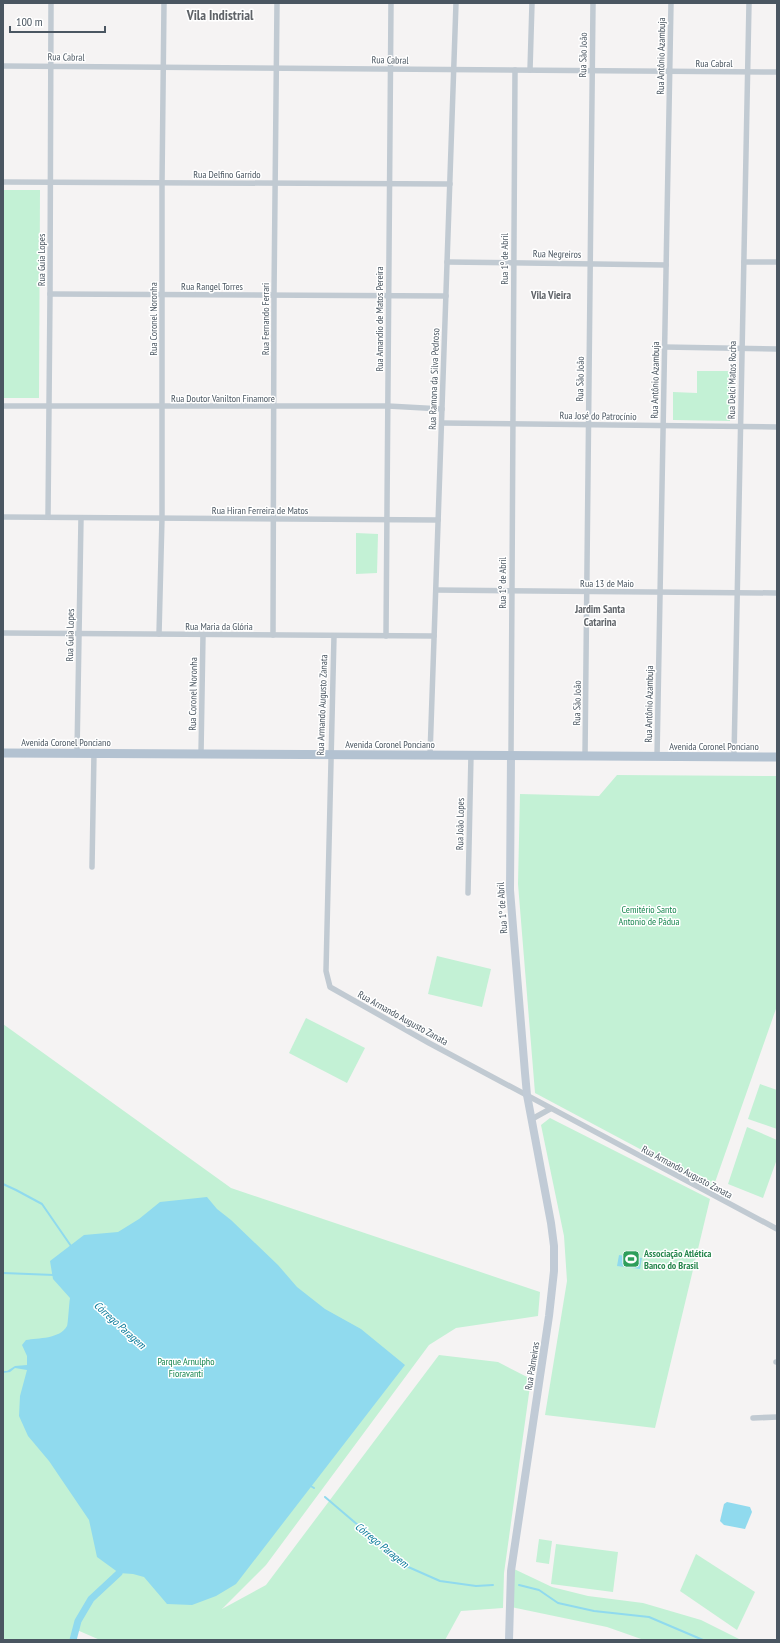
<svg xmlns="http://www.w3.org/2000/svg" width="780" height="1643" font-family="'PT Sans Narrow',sans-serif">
	<rect width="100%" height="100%" fill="#f5f3f3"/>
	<g fill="#c3f1d5">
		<polygon points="3,190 40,190 39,398 3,398"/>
		<polygon points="697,371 731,371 730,421 673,420 673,392 697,393"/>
		<polygon points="356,533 378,534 377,573 356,574"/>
		<polygon points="617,775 777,776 777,1006 713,1188 535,1093 518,884 520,794 599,796"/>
		<polygon points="437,956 491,969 482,1007 428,994"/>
		<polygon points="306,1018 365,1048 347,1083 289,1053"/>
		<polygon points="3,1024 231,1188 540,1292 538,1316 456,1328 429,1345 266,1565 222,1609 266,1585 439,1355 498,1362 531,1379 504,1573 503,1608 461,1611 445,1640 100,1640 77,1630 75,1640 3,1640"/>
		<polygon points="760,1084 777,1090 777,1129 748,1119"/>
		<polygon points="550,1118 710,1199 655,1428 545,1415 567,1281 564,1236 541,1125"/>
		<polygon points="747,1127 777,1140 777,1159 763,1198 728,1184"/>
		<polygon points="539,1539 552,1541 549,1564 536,1562"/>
		<polygon points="556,1544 618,1552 613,1592 551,1584"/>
		<polygon points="696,1554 755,1592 737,1630 680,1591"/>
		<polygon points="514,1569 552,1587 588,1596 643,1603 701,1620 741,1640 644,1640 607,1627 511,1607"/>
	</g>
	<g fill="#90daee">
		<path d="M207 1197 217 1209 231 1220 278 1265 297 1287 325 1309 361 1329 405 1365 236 1584 216 1596 192 1605 167 1604 144 1577 133 1574 119 1573 97 1557 89 1520 49 1461 28 1436 19 1416 20 1396 27 1370 15 1368 10 1372 3 1373V1371H7L15 1366 27 1365V1356L22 1345 26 1340C38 1338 60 1339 67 1326 68 1323 69 1304 70 1298L53 1279 50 1261 84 1235 118 1232 139 1219 160 1202Z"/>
		<polygon points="619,1255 642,1258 640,1269 617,1266"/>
		<polygon points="727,1502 750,1507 752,1512 745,1529 724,1525 720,1521 724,1504"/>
	</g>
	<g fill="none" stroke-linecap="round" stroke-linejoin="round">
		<g stroke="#90daee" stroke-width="2">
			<polyline points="3,1184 16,1190 42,1204 71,1246"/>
			<polyline points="3,1273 54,1275"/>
			<polyline points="309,1485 314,1488"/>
			<polyline points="325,1497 406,1566 440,1581 476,1586 493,1585"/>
			<polyline points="519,1585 539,1590 558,1603 594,1611 649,1617 703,1640"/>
		</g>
		<polyline stroke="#90daee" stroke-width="7" points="73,1640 78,1621 91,1599 119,1573"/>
		<g stroke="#c1cad2" stroke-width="5.5">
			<polyline points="3,66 777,72"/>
			<polyline points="530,70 532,3"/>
			<polyline points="3,182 450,184"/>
			<polyline points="447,262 666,265"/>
			<polyline points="744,262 777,262"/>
			<polyline points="50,294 446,296"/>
			<polyline points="664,347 777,349"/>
			<polyline points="3,406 388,406 442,409"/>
			<polyline points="442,423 777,427"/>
			<polyline points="3,517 438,520"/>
			<polyline points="48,517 50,294 51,3"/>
			<polyline points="436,590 777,593"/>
			<polyline points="3,633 434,636"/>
			<polyline points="159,634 162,518 162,183 164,3"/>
			<polyline points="273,635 274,295 277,3"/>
			<polyline points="334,636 326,971 330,987 429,1043 777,1229"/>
			<polyline points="386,636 391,3"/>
			<polyline points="77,753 81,518"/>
			<polyline points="201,754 203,635"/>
			<polyline points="430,755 456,3"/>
			<polyline points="511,756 515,70"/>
			<polyline points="585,756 593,3"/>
			<polyline points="657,757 671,3"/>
			<polyline points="734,757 749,3"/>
			<polyline points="92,867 94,753"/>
			<polyline points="468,893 471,755"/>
			<polyline points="532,1119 550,1109"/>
			<polyline points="776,1362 777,1362"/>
			<polyline points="753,1418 777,1417"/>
		</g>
		<polyline stroke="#c1cbd6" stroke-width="8" points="509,1640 511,1571 549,1316 554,1271 554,1246 551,1223 527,1095 525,1073 510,890 511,756"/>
		<polyline stroke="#b3c2d1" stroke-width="9" points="3,753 777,757"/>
	</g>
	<defs>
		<symbol id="stadium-square" viewBox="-11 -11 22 22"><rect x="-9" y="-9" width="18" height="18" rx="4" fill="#2e9e5b" stroke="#fff"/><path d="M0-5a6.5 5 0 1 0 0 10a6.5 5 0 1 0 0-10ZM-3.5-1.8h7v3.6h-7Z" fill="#fff"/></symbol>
	</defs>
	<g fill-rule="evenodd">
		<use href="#stadium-square" x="621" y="1249" width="20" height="20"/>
	</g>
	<g text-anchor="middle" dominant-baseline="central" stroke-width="3" stroke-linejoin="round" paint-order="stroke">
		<g font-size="10" fill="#4a5661" stroke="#fff">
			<text transform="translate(583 55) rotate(-89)">Rua São João</text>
			<text transform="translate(661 56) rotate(-89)">Rua Antônio Azambuja</text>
			<text transform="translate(66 57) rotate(1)">Rua Cabral</text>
			<text transform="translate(390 60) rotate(1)">Rua Cabral</text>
			<text x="714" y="63">Rua Cabral</text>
			<text x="227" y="174">Rua Delfino Garrido</text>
			<text transform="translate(557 254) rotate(1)">Rua Negreiros</text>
			<text transform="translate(504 259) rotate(-90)">Rua 1º de Abril</text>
			<text transform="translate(41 260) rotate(-90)">Rua Guia Lopes</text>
			<text x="212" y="286">Rua Rangel Torres</text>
			<text transform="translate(153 319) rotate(-90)">Rua Coronel Noronha</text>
			<text transform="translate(265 319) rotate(-90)">Rua Fernando Ferrari</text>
			<text transform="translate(379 319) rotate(-90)">Rua Amandio de Matos Pereira</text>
			<text transform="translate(434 379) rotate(-88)">Rua Ramona da Silva Pedroso</text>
			<text transform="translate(580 379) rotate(-89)">Rua São João</text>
			<text transform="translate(655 380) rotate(-89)">Rua Antônio Azambuja</text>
			<text transform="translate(732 380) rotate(-89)">Rua Delci Matos Rocha</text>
			<text x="223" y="398">Rua Doutor Vanilton Finamore</text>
			<text transform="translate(598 416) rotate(1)">Rua José do Patrocínio</text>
			<text x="260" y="510">Rua Hiran Ferreira de Matos</text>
			<text transform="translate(502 583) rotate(-90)">Rua 1º de Abril</text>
			<text x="607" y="583">Rua 13 de Maio</text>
			<text x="219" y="626">Rua Maria da Glória</text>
			<text transform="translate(70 635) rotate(-89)">Rua Guia Lopes</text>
			<text transform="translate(193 694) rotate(-89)">Rua Coronel Noronha</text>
			<text transform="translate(577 703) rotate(-89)">Rua São João</text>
			<text transform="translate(649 704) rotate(-89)">Rua Antônio Azambuja</text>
			<text transform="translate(322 705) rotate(-88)">Rua Armando Augusto Zanata</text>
			<text x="66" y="742">Avenida Coronel Ponciano</text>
			<text x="390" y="744">Avenida Coronel Ponciano</text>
			<text x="714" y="746">Avenida Coronel Ponciano</text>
			<text transform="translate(460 824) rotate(-89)">Rua João Lopes</text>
			<text transform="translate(502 908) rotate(-94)">Rua 1º de Abril</text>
			<text transform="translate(403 1018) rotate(29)">Rua Armando Augusto Zanata</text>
			<text transform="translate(687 1172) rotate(28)">Rua Armando Augusto Zanata</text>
			<text transform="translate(532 1366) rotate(-81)">Rua Palmeiras</text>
		</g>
		<g font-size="10" fill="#17864f" stroke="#fff">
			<text x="649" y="909">Cemitério Santo<tspan x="649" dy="12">Antonio de Pádua</tspan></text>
			<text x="186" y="1361">Parque Arnulpho<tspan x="186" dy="12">Fioravanti</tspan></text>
		</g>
		<g font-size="10" font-weight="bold" fill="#27864d" stroke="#fff" text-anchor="start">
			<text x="644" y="1253">Associação Atlética<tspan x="644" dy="12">Banco do Brasil</tspan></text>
		</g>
		<g font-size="11" font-weight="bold" fill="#5f6368" stroke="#fff">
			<text x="551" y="295">Vila Vieira</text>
			<text x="600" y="609">Jardim Santa<tspan x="600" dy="13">Catarina</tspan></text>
		</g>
		<g font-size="11" font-style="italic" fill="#0c7c9b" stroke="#fff">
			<text transform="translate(120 1325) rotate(42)">Córrego Paragem</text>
			<text transform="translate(382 1545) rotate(39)">Córrego Paragem</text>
		</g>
		<g font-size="14" font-weight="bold" fill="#5f6368" stroke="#fff">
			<text x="220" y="15">Vila Indistrial</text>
		</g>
	</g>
	<rect width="780" height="1643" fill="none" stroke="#4a5661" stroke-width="8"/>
	<path d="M10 26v6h95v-6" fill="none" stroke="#4a5661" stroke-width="2"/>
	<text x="16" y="26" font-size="12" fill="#4a5661" stroke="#ffffff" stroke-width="3" paint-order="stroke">100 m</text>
</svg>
